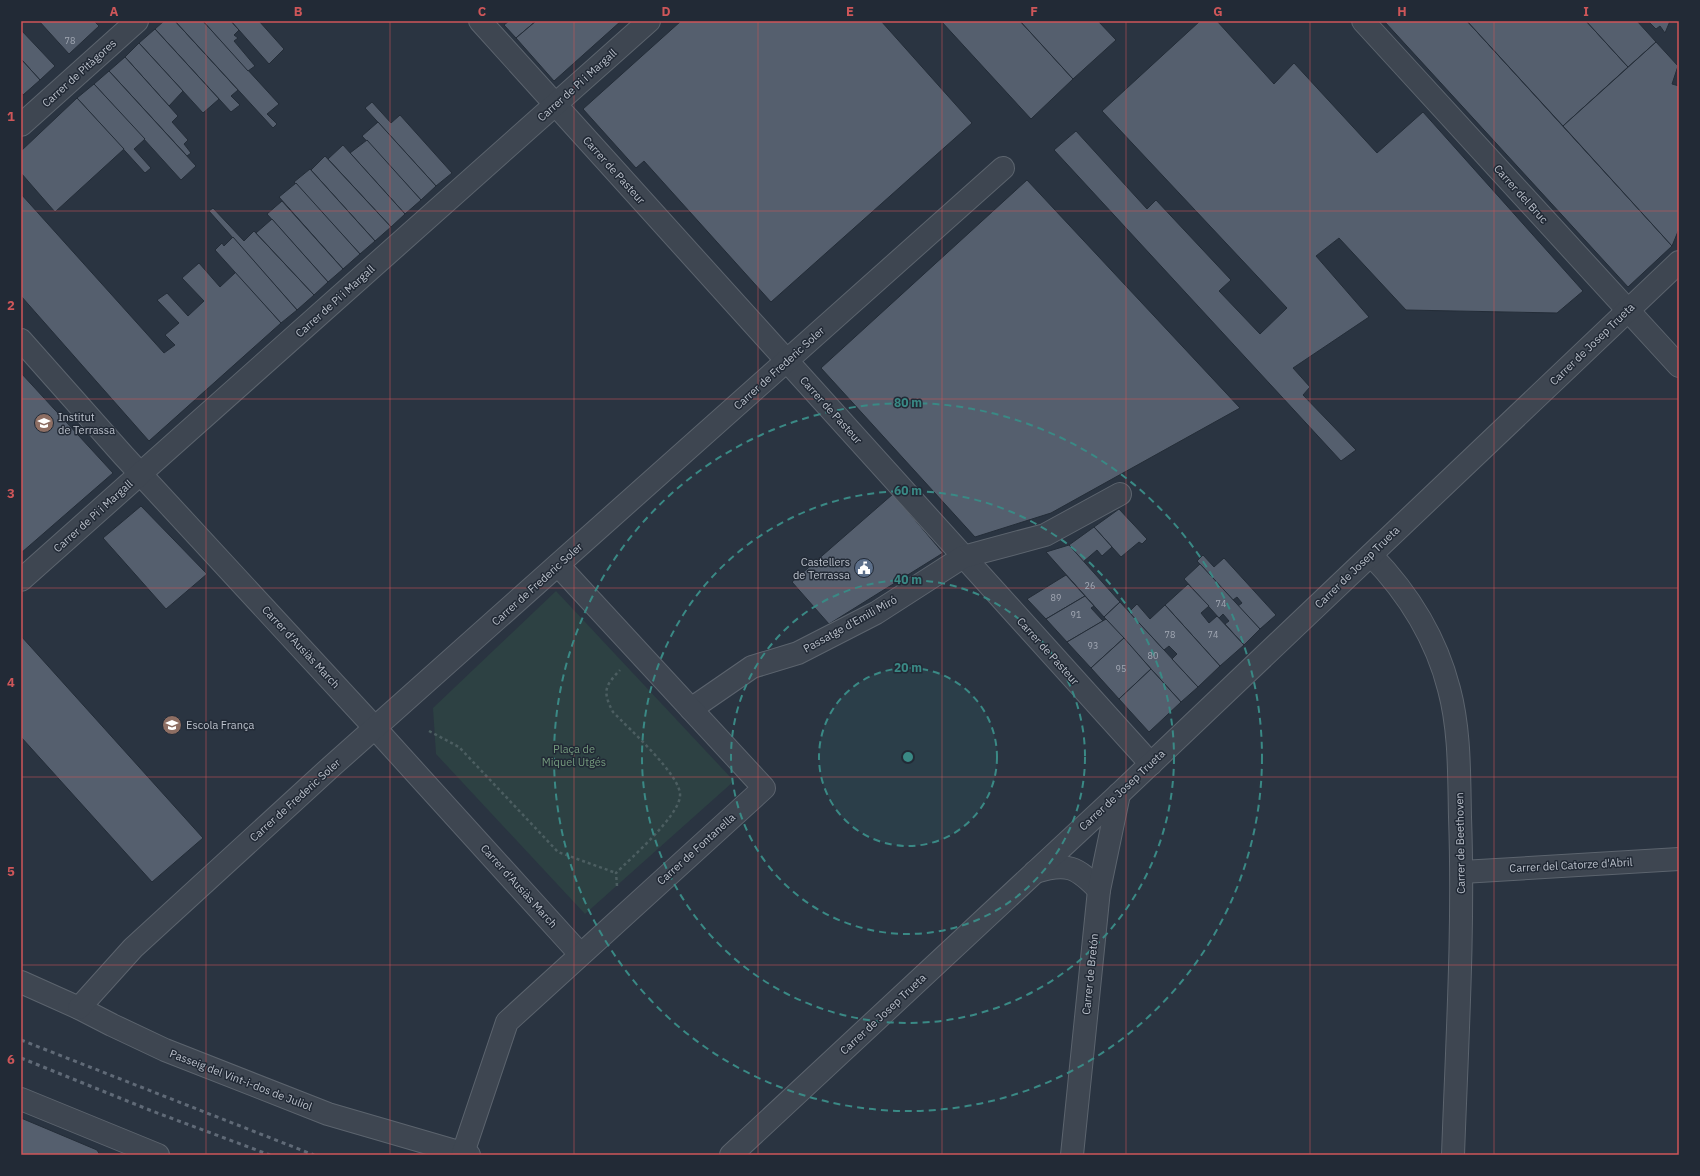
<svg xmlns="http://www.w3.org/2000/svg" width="1700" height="1176" font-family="'IBM Plex Sans',sans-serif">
	<rect width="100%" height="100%" fill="#2a3441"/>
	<polygon fill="#2d4143" points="556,591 734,781 585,914 436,754 433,708"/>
	<g fill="#555f6e" stroke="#242d38">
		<polygon points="39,21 94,21 99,26 69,54"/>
		<polygon points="164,21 175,21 238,90 231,96 240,105 231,112 155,29"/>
		<polygon points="175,21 203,21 279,104 267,114 277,124 273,128"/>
		<polygon points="203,21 231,21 239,30 234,35 238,38 234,41 255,66 248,71"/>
		<polygon points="231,21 259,21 284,49 269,64"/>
		<polygon points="509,21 536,21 516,38 504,25"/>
		<polygon points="536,21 621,21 554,81 516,38"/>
		<polygon points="681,21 881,21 972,123 771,302 644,161 636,168 583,109"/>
		<polygon points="941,21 1020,21 1073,79 1031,119"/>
		<polygon points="1020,21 1098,21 1116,40 1073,79"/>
		<polygon points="1200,21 1217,21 1274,84 1294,63 1377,153 1423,112 1583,291 1557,313 1406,310 1339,238 1316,256 1369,317 1293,368 1310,387 1303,395 1356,450 1341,461 1054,150 1076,131 1147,209 1156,200 1231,280 1219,291 1260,334 1287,308 1102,111"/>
		<polygon points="1384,21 1467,21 1672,246 1628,287"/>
		<polygon points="1467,21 1586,21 1628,67 1563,126"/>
		<polygon points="1586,21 1637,21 1656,42 1628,67"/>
		<polygon points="1648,21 1670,21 1665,33 1660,26 1656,29"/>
		<polygon points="155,29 219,99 203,113 139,43"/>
		<polygon points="21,30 55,66 40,80 21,59"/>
		<polygon points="1656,42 1678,66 1672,84 1679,86 1679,229 1672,246 1563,126"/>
		<polygon points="139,43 183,91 169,106 125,57"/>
		<polygon points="125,57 178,116 172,122 188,140 184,144 191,153 187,156 109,71"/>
		<polygon points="21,59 40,80 23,95 21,92"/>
		<polygon points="109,71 196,166 181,180 94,84"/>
		<polygon points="94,84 145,139 134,149 151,168 145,173 77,98"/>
		<polygon points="77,98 124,149 55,212 21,173 21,151"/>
		<polygon points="372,102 391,123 400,115 452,173 436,186 365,108"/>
		<polygon points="378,122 436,186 421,200 362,136"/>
		<polygon points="367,140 421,200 405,214 350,153"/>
		<polygon points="343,145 405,214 391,227 328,159"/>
		<polygon points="325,156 391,227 375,241 311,170"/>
		<polygon points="310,169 375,241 360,254 294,182"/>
		<polygon points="1027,180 1240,408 1051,513 975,537 821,368"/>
		<polygon points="296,183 360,254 343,269 279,197"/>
		<polygon points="21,194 164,353 175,345 165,335 179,323 157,300 167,293 188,316 204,301 182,278 199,263 220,287 236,272 281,323 149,441 21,296"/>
		<polygon points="282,201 343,269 328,282 267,214"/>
		<polygon points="213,208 244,241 254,231 314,295 297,310 209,211"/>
		<polygon points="272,219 328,282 314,295 256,233"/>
		<polygon points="233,237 297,310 281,323 215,250 222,243 224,246"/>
		<polygon points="21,373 113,473 21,553"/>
		<polygon points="893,494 943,553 829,624 792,582"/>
		<polygon points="141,506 207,574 166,609 103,538"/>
		<polygon points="1119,509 1147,539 1142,544 1139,542 1121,557 1094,527"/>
		<polygon points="1094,527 1112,547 1102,556 1097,550 1083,562 1069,545"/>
		<polygon points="1069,545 1120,602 1104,617 1046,552"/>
		<polygon points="1203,555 1214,567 1224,558 1276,615 1260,629 1238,606 1242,603 1237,597 1233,600 1197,561"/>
		<polygon points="1200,564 1260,629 1244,645 1225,624 1229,621 1223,614 1219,618 1184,579"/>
		<polygon points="1066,575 1085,596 1046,619 1027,599"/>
		<polygon points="1188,584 1209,606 1201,613 1209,623 1217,616 1244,645 1220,666 1165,605"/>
		<polygon points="1085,596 1094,606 1091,608 1103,621 1067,642 1046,619"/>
		<polygon points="1120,602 1198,687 1181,702 1104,617"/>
		<polygon points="1137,604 1150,619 1165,605 1220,666 1198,687 1172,659 1177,654 1169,646 1164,650 1129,612"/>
		<polygon points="1106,619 1124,638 1091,668 1067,642"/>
		<polygon points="21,636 203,838 152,882 21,737"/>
		<polygon points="1124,638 1151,669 1119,699 1091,668"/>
		<polygon points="1151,669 1181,702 1149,732 1119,699"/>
		<polygon points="21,1118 97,1150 100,1155 21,1155"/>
	</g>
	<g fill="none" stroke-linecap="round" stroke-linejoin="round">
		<defs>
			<g id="street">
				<polyline points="480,21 1151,764"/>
				<polyline points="1363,21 1679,366"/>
				<polyline points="21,125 137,21"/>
				<polyline points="21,340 123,455 375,728 580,954"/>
				<path d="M1371 555C1407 592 1436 638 1449 689 1460 730 1459 774 1460 817 1464 929 1457 1042 1453 1155"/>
				<polyline points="21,580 649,21"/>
				<polyline points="691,709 752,667 798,653 876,613 963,557 1045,535 1120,494"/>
				<path d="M1035 872C1067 862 1077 867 1099 890"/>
				<polyline points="1462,872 1679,859"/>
				<polyline points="21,982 79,1008 112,1025 165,1050 328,1114 469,1155"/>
				<polyline points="79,1008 133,948 333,765 1003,168"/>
				<polyline points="21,1099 158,1155"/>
				<polyline points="463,1153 507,1022 764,788 558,565"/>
				<polyline points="731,1155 1119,794 1679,262"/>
				<polyline points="1072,1155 1099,890 1119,794"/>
			</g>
		</defs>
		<use href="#street" stroke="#5c646e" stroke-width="24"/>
		<g stroke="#4c5e61" stroke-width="2.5" stroke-dasharray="3 3" stroke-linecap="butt">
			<polyline points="429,731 459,747 558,852 616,873"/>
			<path d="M617 886 616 873C631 858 679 816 680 796 682 776 628 728 613 712 602 691 605 686 620 670"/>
		</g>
		<use href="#street" stroke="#3e4651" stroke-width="22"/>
		<g stroke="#606a77" stroke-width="3" stroke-dasharray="4 4" stroke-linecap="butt">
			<polyline points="21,1040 314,1155"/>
			<polyline points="21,1058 152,1111 270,1155"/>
		</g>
	</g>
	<path fill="none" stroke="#ce5659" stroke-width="1" stroke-opacity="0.55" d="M206 21V1155M390 21V1155M574 21V1155M758 21V1155M942 21V1155M1126 21V1155M1310 21V1155M1494 21V1155M21 211H1679M21 399H1679M21 588H1679M21 777H1679M21 965H1679"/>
	<circle cx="908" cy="757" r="89" fill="#3a8985" fill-opacity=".12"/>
	<g fill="none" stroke="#3a8985" stroke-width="2" stroke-dasharray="7 5">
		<circle cx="908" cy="757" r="89"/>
		<circle cx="908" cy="757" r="177"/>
		<circle cx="908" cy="757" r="266"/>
		<circle cx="908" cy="757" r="354"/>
	</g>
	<defs>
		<symbol id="school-disc" viewBox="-11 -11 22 22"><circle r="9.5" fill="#8d6e63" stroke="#222a36"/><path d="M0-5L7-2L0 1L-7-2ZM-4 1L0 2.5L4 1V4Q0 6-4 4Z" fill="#fff"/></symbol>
		<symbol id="civic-disc" viewBox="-11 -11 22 22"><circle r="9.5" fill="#5c6f8a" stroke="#222a36"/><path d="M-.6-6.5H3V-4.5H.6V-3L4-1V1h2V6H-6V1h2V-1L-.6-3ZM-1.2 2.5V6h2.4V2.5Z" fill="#fff"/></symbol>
	</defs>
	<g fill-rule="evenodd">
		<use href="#school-disc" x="33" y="412" width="22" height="22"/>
		<use href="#civic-disc" x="853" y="557" width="22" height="22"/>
		<use href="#school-disc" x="161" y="714" width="22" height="22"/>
	</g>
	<g text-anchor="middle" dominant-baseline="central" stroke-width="3" stroke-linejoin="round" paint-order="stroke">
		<g font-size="9" fill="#a2a8b4">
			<text x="70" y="40">78</text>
			<text x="1090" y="585">26</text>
			<text x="1056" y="597">89</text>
			<text x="1221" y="603">74</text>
			<text x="1076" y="614">91</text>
			<text x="1170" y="634">78</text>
			<text x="1213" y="634">74</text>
			<text x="1093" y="645">93</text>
			<text x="1153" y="655">80</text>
			<text x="1121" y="668">95</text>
		</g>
		<g font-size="11" fill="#bbc1cb" stroke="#222a36">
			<text transform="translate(79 73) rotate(-42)">Carrer de Pitàgores</text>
			<text transform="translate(577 85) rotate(-42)">Carrer de Pi i Margall</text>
			<text transform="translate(614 170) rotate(48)">Carrer de Pasteur</text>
			<text transform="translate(1521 194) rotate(48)">Carrer del Bruc</text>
			<text transform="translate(335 301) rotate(-42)">Carrer de Pi i Margall</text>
			<text transform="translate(1592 344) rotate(-44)">Carrer de Josep Trueta</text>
			<text transform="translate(779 368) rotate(-42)">Carrer de Frederic Soler</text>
			<text transform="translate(831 410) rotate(48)">Carrer de Pasteur</text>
			<text transform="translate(93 516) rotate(-42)">Carrer de Pi i Margall</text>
			<text transform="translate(1357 567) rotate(-44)">Carrer de Josep Trueta</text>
			<text transform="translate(537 584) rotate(-42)">Carrer de Frederic Soler</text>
			<text transform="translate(850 624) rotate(-29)">Passatge d'Emili Miró</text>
			<text transform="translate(301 647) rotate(47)">Carrer d'Ausiàs March</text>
			<text transform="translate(1048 651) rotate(48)">Carrer de Pasteur</text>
			<text transform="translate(1122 790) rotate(-43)">Carrer de Josep Trueta</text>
			<text transform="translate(295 800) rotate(-42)">Carrer de Frederic Soler</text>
			<text transform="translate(1460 843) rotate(-91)">Carrer de Beethoven</text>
			<text transform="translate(696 849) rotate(-42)">Carrer de Fontanella</text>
			<text transform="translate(1571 865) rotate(-3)">Carrer del Catorze d'Abril</text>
			<text transform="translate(519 886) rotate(48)">Carrer d'Ausiàs March</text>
			<text transform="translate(1090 974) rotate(-84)">Carrer de Bretón</text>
			<text transform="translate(883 1014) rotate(-43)">Carrer de Josep Trueta</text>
			<text transform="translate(241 1080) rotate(21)">Passeig del Vint-i-dos de Juliol</text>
		</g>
		<g font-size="11" fill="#bbc1cb" stroke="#222a36" text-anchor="start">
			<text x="58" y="417">Institut<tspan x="58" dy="13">de Terrassa</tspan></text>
			<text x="850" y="562" text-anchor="end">Castellers<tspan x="850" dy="13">de Terrassa</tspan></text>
			<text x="186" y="725">Escola França</text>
		</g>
		<g font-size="11" fill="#749a7d" stroke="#222a36">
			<text x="574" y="749">Plaça de<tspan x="574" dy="13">Miquel Utgés</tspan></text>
		</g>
	</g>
	<circle cx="908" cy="757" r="6" fill="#3a8985" stroke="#222a36" stroke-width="2"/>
	<g font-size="12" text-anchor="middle" font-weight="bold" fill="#3a8985" stroke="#222a36" stroke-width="3" stroke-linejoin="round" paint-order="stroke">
		<text x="908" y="407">80 m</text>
		<text x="908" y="495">60 m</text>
		<text x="908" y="584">40 m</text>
		<text x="908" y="672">20 m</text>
	</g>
	<rect width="1700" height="1176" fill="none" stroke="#222a36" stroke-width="44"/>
	<rect x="22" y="22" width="1656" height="1132" fill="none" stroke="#ce5659" stroke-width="1.5"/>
	<g font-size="13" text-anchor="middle" font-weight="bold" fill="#ce5659">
		<text x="114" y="16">A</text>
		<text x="298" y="16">B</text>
		<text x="482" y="16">C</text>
		<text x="666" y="16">D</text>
		<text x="850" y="16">E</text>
		<text x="1034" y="16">F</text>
		<text x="1218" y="16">G</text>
		<text x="1402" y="16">H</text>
		<text x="1586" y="16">I</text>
		<text x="11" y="121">1</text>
		<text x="11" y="310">2</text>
		<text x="11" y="498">3</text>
		<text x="11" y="687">4</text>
		<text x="11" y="876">5</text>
		<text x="11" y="1064">6</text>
	</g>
</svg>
